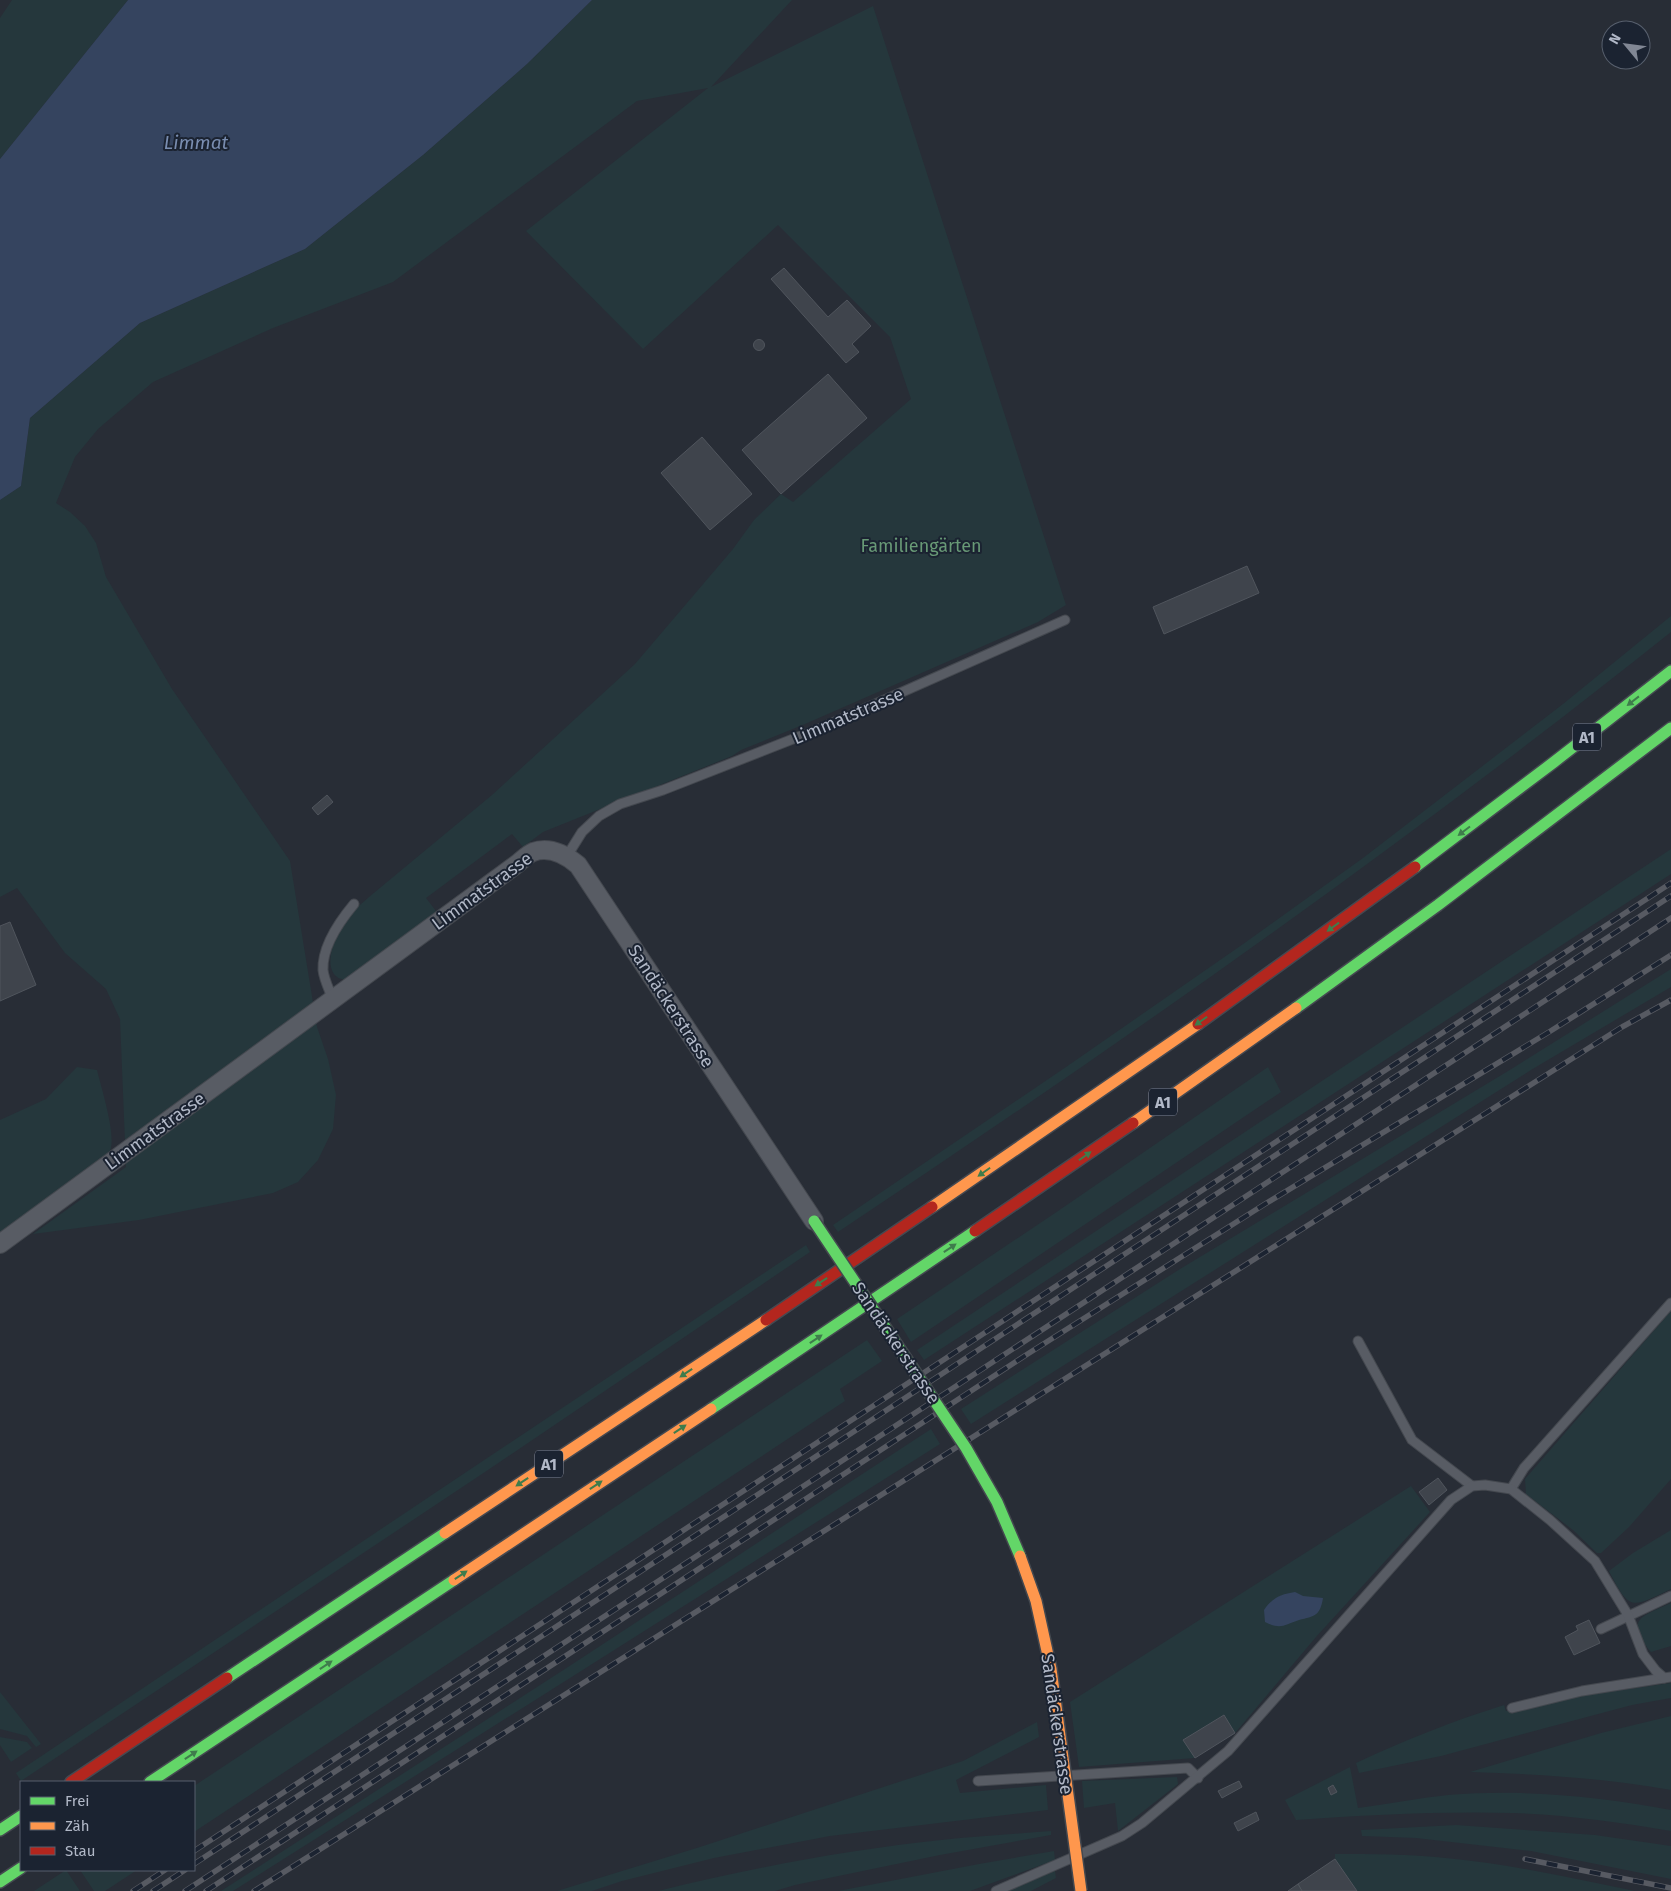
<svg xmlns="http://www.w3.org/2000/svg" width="1671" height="1891" font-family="'Fira Sans',sans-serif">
	<rect width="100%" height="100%" fill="#282d36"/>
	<g fill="#25373c">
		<polygon points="12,0 128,0 0,159 0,18"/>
		<path d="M592 0H792L711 87 873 6 1066 605 1038 622 805 724 741 750 732 756 543 832 523 847 512 834 426 898 436 911 421 926 345 980C320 976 333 941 341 926 348 915 359 906 369 897L492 795 635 664 733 549 754 520 781 494 793 502 911 399 890 337 778 225 643 349 526 231 708 88 637 101 393 282 273 328 153 382 98 429 75 457 56 503 70 512 85 526 96 543 106 577 172 689 290 861 317 1027 328 1059 336 1095 333 1129 318 1160 298 1182 273 1193 139 1220 33 1234 126 1167 120 1019 106 989 65 953 17 888 0 897V500L21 486 30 418 140 323 305 249 423 155 527 64Z"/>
		<path d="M1671 616V632C1403 846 1123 1042 838 1232L833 1225 1066 1067 1246 942 1363 858 1563 704Z"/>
		<polygon points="1671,849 1671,874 924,1360 917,1350"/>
		<polygon points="1671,969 1671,987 1531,1070 971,1424 961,1409 1180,1269 1513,1068"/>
		<path d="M77 1067 97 1070C101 1087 117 1137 110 1151 109 1154 105 1157 102 1160L0 1235V1120L46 1099Z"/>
		<polygon points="1268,1067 1281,1092 911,1342 897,1319 1058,1211"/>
		<polygon points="806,1245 810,1252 488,1470 21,1781 16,1773"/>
		<polygon points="1671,1311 1671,1479 1629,1527 1601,1553 1597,1553 1573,1530 1526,1494 1525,1479"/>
		<polygon points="867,1340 882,1361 840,1389 845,1401 194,1832 194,1786"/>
		<polygon points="931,1429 940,1444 233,1891 221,1891 568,1667"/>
		<polygon points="1411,1486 1430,1512 1316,1637 1235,1733 1224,1715 1184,1740 1195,1758 1079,1767 1070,1702"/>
		<path d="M1671 1530V1589C1631 1608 1630 1612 1609 1571L1633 1553Z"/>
		<path d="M1671 1603V1646L1651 1652C1625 1619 1640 1617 1671 1603Z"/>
		<path d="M1671 1683V1698L1632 1705 1441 1756 1359 1773 1356 1763C1405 1740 1453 1721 1504 1705L1506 1711 1573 1697Z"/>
		<polygon points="0,1692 41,1744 36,1747 27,1736 0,1729"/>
		<path d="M1671 1716V1790C1604 1778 1538 1774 1470 1772L1601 1733Z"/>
		<polygon points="1037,1722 1039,1737 956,1780 960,1793 1046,1785 1048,1810 830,1836 714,1858 622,1881 592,1891 557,1891 700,1847 963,1761"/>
		<polygon points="0,1737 27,1742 32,1748 11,1762 0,1745"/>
		<path d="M1350 1767 1358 1808C1388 1804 1418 1798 1448 1795 1523 1789 1598 1796 1671 1810V1831C1618 1822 1566 1815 1513 1813 1441 1811 1368 1815 1296 1820L1285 1800Z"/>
		<polygon points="1177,1777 1178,1784 1118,1831 1115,1803 1084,1808 1082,1781"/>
		<polygon points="1456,1825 1595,1835 1671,1846 1671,1879 1531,1851 1416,1838 1362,1836 1361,1830"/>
		<path d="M1051 1831V1835L940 1855 795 1885 775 1891H658C751 1868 846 1850 941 1840 977 1836 1014 1834 1051 1831Z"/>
		<polygon points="1054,1851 1055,1860 970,1891 838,1891 979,1864"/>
		<path d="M1335 1854C1372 1854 1410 1854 1446 1858 1510 1864 1572 1878 1635 1891H1357L1335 1859Z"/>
		<polygon points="66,1870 80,1891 34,1891"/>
		<polygon points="80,1870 137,1870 105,1891 94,1891"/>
		<polygon points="1055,1871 1056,1878 1031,1891 1004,1891"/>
	</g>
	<g fill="#35445f">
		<polygon points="128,0 592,0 527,64 423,155 305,249 140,323 30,418 21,486 0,500 0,159"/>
		<path d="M1295 1592 1303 1596 1323 1598C1320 1616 1315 1616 1299 1620 1284 1625 1281 1630 1265 1622L1264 1610C1272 1598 1281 1594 1295 1592Z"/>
	</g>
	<g fill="#3f444c" stroke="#50555d">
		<polygon points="784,268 828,317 847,300 871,326 852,344 859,352 846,363 771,279"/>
		<circle cx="759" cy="345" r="5.5"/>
		<polygon points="828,374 867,418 781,494 742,450"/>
		<polygon points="702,437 752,494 710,530 661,473"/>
		<polygon points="1247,566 1259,593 1164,634 1153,607"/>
		<polygon points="327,795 333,802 318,815 312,808"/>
		<polygon points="10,922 36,985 0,1001 0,926"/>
		<polygon points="1438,1478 1447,1490 1429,1505 1419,1492"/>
		<polygon points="1589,1620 1600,1643 1574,1655 1565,1637 1578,1630 1576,1626"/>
		<polygon points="1224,1715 1235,1733 1195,1758 1183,1740"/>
		<polygon points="1239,1781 1242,1787 1222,1798 1218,1791"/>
		<polygon points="1333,1785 1337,1792 1331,1795 1328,1788"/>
		<polygon points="1256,1812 1259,1820 1238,1831 1234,1823"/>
		<polygon points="1335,1859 1357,1891 1302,1891 1298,1884"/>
		<polygon points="1298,1884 1302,1891 1288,1891"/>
	</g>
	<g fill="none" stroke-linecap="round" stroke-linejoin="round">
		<defs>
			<g id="lane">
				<polyline points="567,856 582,832 599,816 620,804 663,790 821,728 1065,620"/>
				<path d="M333 1000C330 991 324 980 323 970 322 946 339 922 354 904"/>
				<polyline points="1358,1341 1412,1440 1472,1486"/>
				<polyline points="1511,1489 1524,1468 1671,1303"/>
				<polyline points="1601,1629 1671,1596"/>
				<polyline points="1512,1708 1582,1691 1664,1678"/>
				<polyline points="978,1781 1188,1768 1198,1778"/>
				<polyline points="996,1891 1122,1836 1142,1823 1228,1751 1451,1500 1472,1486 1485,1485 1511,1489 1550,1520 1595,1561 1628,1615 1643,1654 1656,1671 1664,1678 1671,1677"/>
			</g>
			<path id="street" d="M0 1244 517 864C522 860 528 854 533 852 550 846 566 855 578 865L814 1221"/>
			<g id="fast">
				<polyline points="1415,867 1554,762 1671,671"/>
				<polyline points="1296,1008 1438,905 1671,728"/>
				<polyline points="711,1409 975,1231"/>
				<polyline points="227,1678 445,1533"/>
				<polyline points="150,1782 454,1580"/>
				<polyline points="0,1830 21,1816"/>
				<polyline points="0,1882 21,1868"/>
			</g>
			<g id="slow">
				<polyline points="1133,1123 1296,1008"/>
				<polyline points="932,1207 1198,1024"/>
				<polyline points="445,1533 766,1320"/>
				<polyline points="454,1580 711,1409"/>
			</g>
			<g id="jam">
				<polyline points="1198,1024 1415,867"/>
				<polyline points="975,1231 1133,1123"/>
				<polyline points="766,1320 932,1207"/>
				<polyline points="71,1782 227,1678"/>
			</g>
		</defs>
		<use href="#lane" stroke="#44484f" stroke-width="11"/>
		<use href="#street" stroke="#44484f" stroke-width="20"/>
		<use href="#fast" stroke="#454951" stroke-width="14"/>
		<use href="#slow" stroke="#454951" stroke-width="14"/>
		<use href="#jam" stroke="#454951" stroke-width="14"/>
		<use href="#lane" stroke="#585c64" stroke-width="9"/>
		<use href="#street" stroke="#585c64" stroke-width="18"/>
		<use href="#fast" stroke="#63d668" stroke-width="11"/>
		<use href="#slow" stroke="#ff974d" stroke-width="11"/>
		<use href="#jam" stroke="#b3261e" stroke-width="11"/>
		<defs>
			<g id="rail">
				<polyline points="194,1851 1671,883"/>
				<polyline points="1525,1859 1671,1888"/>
				<polyline points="194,1864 1671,896"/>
				<polyline points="133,1891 165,1870"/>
				<polyline points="153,1891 185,1870"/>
				<polyline points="185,1891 1671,918"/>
				<polyline points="206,1891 1026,1355 1265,1204 1549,1032 1671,955"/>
				<polyline points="254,1891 1622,1027 1671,1000"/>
			</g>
		</defs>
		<use href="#rail" stroke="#575a62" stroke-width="5.5"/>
		<use href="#rail" stroke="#1b2331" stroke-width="4" stroke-dasharray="11" stroke-linecap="butt"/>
		<defs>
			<polyline id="fast-bridge" points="814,1221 966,1448 997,1502 1020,1556"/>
			<polyline id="slow-bridge" points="1020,1556 1036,1601 1051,1669 1081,1891"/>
		</defs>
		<use href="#fast-bridge" stroke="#44484f" stroke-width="14" stroke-linecap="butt"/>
		<use href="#slow-bridge" stroke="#44484f" stroke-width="14" stroke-linecap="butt"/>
		<use href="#fast-bridge" stroke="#63d668" stroke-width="11"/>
		<use href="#slow-bridge" stroke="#ff974d" stroke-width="11"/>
	</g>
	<defs><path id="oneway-solid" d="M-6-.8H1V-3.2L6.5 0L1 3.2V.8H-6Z" transform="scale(1.25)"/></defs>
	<g fill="#3f7c4c">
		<use href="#oneway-solid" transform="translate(1633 701) rotate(142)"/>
		<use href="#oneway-solid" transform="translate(1464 831) rotate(143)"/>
		<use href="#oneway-solid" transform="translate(1333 927) rotate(144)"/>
		<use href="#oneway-solid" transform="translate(1201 1021) rotate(145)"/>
		<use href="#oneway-solid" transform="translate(1085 1156) rotate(-35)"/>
		<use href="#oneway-solid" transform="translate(984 1172) rotate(145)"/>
		<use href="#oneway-solid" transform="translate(950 1248) rotate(-34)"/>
		<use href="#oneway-solid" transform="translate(821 1282) rotate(146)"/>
		<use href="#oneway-solid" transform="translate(816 1339) rotate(-34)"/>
		<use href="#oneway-solid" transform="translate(686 1373) rotate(146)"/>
		<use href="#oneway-solid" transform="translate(680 1429) rotate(-34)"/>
		<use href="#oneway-solid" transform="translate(522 1482) rotate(146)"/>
		<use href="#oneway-solid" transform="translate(596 1485) rotate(-34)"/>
		<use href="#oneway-solid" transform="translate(461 1575) rotate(-34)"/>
		<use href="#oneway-solid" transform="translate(326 1665) rotate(-34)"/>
		<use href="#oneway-solid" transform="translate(191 1755) rotate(-34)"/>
	</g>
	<g text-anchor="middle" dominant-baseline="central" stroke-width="4" stroke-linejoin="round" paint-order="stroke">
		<g fill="#1b2331" stroke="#848b9a" stroke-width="1">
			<rect x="1573" y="723.5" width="28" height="27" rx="4"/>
			<rect x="1149" y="1088.5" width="28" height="27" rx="4"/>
			<rect x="535" y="1450.5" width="28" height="27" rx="4"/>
		</g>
		<g font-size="16" font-weight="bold" fill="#b1b8c7">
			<text x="1587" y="737">A1</text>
			<text x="1163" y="1102">A1</text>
			<text x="549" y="1464">A1</text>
		</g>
		<g font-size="18" fill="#689976" stroke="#1b2331">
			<text x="921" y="546">Familiengärten</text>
		</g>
		<g font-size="18" fill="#b1b8c7" stroke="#1b2331">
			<text transform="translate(848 716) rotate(-23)">Limmatstrasse</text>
			<text transform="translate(482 891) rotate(-36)">Limmatstrasse</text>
			<text transform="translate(671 1006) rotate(57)">Sandäckerstrasse</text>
			<text transform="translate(155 1131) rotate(-36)">Limmatstrasse</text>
			<text transform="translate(896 1343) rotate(56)">Sandäckerstrasse</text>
			<text transform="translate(1057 1724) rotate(82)">Sandäckerstrasse</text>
		</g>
		<g font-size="19" font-style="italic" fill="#798db0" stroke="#1b2331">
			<text x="196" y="142">Limmat</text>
		</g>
	</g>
	<rect x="20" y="1781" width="175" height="90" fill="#1b2331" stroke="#575f6d"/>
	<rect x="30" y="1797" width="25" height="8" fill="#63d668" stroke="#575f6d"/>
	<text x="65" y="1806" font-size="15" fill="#b1b8c7">Frei</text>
	<rect x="30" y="1822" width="25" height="8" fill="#ff974d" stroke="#575f6d"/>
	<text x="65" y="1831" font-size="15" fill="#b1b8c7">Zäh</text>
	<rect x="30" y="1847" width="25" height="8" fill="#b3261e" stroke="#575f6d"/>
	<text x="65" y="1856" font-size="15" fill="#b1b8c7">Stau</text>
	<g transform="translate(1626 45) rotate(299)"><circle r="24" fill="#1b2331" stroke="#575f6d"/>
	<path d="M0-4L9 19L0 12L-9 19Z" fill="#818794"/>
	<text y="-8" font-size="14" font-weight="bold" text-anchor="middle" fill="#b1b8c7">N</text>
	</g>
</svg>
